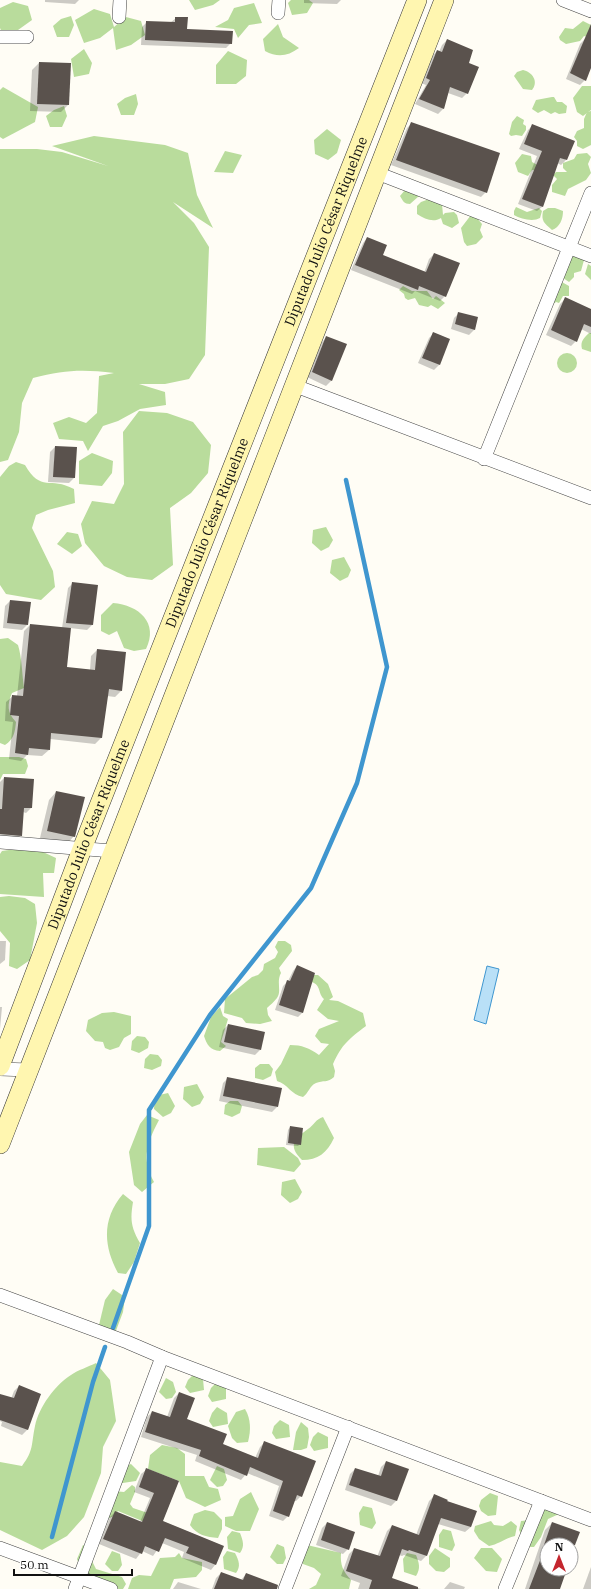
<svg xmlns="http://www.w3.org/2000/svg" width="591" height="1589" font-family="'IBM Plex Serif',serif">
	<rect width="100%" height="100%" fill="#fffdf5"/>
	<g fill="#b9dc9c">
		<polygon points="189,0 220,0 213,5 195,10"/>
		<polygon points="291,0 309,0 313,3 307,13 292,15 288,3"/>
		<polygon points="13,2 28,6 32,20 18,30 3,35 0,28 0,8"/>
		<polygon points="254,3 262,23 249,25 238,38 234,29 215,27 228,20 234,8"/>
		<polygon points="94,9 110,14 114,27 126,17 141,21 145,35 131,45 116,50 113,28 100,38 84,43 75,20"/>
		<polygon points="71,16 74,25 69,37 57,37 53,26 61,19"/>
		<polygon points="583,21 591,25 591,38 584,36 580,41 566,44 560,40 559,37 565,28 573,29"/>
		<path d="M278 24 283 37 299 48C288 56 278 58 265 51L263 39Z"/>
		<polygon points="84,49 92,63 89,74 74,77 71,59"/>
		<polygon points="228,51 247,60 246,76 236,84 216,84 216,65"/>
		<path d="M523 70C532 72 539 81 532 90L523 89 514 76 517 72Z"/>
		<polygon points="582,86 591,86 591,110 583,116 577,112 573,98"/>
		<polygon points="3,87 38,107 35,122 3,139 0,137 0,90"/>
		<polygon points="136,94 138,104 134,115 121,115 117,104 125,98"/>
		<polygon points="552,97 554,97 557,102 562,102 567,106 566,113 559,114 555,112 551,114 544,110 538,113 532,109 536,100"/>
		<polygon points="64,106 67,116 62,127 50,127 46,116 54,110"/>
		<polygon points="591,111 591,145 583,149 577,146 577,141 574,137 577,131 584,128 584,119 587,112"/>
		<polygon points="517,116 524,120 523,124 526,126 526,130 522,136 516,135 511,136 509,134 512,122"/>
		<polygon points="327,129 341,140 337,153 328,160 315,154 314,140"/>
		<path d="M94 136 165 145 188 153 197 195 213 228 173 202 194 223 209 247 205 355 189 379 165 384H139L165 392 166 405 140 409 118 421 103 426 88 451 83 441 59 439 53 423 69 417 86 423 97 413 99 376 114 373C82 369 64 370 33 378L22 403 19 432 8 460 0 462V149H37L62 152 108 166 52 146Z"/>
		<polygon points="225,151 242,155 233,173 214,172"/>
		<polygon points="587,153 591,157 588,164 591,173 586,180 568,189 565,196 552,192 552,185 557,179 553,175 556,172 567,172 563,168 563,163 574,159 577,154"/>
		<polygon points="522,154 531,156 532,162 539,166 539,171 532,170 528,176 518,172 515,163"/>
		<path d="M405 190 419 196 410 204C404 204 403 201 400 196Z"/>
		<path d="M432 198 442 204 443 215 445 213 454 212 457 215 459 223 452 228 443 224 441 218C433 223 425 219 417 214V206L421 202Z"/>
		<path d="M516 207 527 212 539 208 542 211 540 218C533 222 521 219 514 215V211Z"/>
		<path d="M548 208H555L563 211C563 219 560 227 552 230 544 223 541 221 543 211Z"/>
		<polygon points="471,215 476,217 482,224 480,230 483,237 476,244 467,246 464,242 461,228"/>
		<polygon points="579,254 584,260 581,271 574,273 574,277 569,282 563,278 572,257"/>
		<polygon points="588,264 591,266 591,280 585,274"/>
		<polygon points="560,281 569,286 569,296 563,296 559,303 556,302 552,305"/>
		<polygon points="403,286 412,291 427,291 433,299 436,296 445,303 438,309 431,305 428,307 419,305 415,298 408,300 405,298 404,294 399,290"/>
		<path d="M589 333H591V352L582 349C580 341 584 338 589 333Z"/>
		<circle cx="567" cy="363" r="10"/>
		<polygon points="139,411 167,413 193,422 211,445 208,473 191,493 170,508 173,565 152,580 127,577 104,566 85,543 81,524 92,501 114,504 124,484 123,432"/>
		<polygon points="92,453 113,461 112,473 102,486 79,484 79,461"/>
		<path d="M16 462 25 465C41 493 50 476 74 489L75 503 48 510 36 515 32 528 53 571 55 587 41 600 6 594 0 585V477L9 466Z"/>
		<polygon points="326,527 333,540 329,547 321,551 312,543 313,530"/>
		<polygon points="67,532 78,534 82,546 72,554 57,544"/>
		<polygon points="344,557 351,570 348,577 340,581 330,573 332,560"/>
		<path d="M113 603C139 605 159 623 146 649L134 651 124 648 117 631 109 635 101 631V615Z"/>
		<path d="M8 638 18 645C22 658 22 674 24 688L12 693C7 704 7 713 16 722 15 732 14 739 5 745L0 743V639Z"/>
		<polygon points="0,757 19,757 26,759 28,766 25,774 3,774 0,780"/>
		<polygon points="23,848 43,852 56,858 54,873 43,873 44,897 0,894 0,854 2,851"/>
		<polygon points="9,896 25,898 35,904 37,923 30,960 17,969 9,966 10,943 0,931 0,897"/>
		<path d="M278 941H285L291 945 292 951 279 968 281 973C276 982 282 991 277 998 274 1002 270 1005 267 1008L268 1015 272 1021 260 1024 246 1023 242 1018 224 1013 225 999 252 977 258 975 263 970 264 964 275 958 278 952 275 947Z"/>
		<path d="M311 975H318L328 984 333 997 329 1000 338 1001 363 1013 366 1026C349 1039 342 1044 333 1064L335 1071 334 1077C328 1083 323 1080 316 1083 309 1086 309 1093 303 1097 291 1095 288 1084 277 1081L275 1072 281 1064 290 1045C302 1045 309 1048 319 1055L329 1044 321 1043 315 1036 319 1029 339 1021 328 1019 317 1010 324 999C318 994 321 985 312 982Z"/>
		<path d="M220 1007 223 1016 228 1019 221 1042 226 1046 220 1051C210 1050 207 1045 204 1036L211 1017Z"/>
		<polygon points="114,1012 131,1016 131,1034 124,1038 119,1047 110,1050 105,1048 103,1042 95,1041 86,1031 88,1020 102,1013"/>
		<polygon points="137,1036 145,1037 149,1042 148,1048 139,1053 131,1050 132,1041"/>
		<polygon points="150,1054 158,1055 162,1060 161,1066 152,1070 144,1068 145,1059"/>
		<polygon points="260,1064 269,1064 273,1069 271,1076 263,1080 255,1078 255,1068"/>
		<polygon points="197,1084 204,1097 200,1104 192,1107 183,1099 184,1087"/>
		<polygon points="168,1093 175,1106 171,1113 163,1117 154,1109 155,1096"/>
		<polygon points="230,1101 238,1101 242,1106 240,1113 232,1117 224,1114 225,1105"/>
		<path d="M147 1115 159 1120C147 1143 141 1158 154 1182L142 1192 134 1185 129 1152 140 1124Z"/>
		<path d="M323 1117 334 1138C327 1153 318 1160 302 1160 287 1145 295 1139 308 1129 314 1125 316 1119 323 1117Z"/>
		<polygon points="284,1147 298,1158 301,1164 294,1172 257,1165 258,1148"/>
		<polygon points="295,1179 302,1192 298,1199 290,1203 281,1195 282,1182"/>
		<path d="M123 1194 133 1202C130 1220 131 1227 140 1243L134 1262 126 1274 118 1273C103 1246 102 1218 123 1194Z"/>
		<polygon points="113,1289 125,1297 123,1312 114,1336 105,1338 99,1325 105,1300"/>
		<path d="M96 1363 110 1380 116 1421 103 1447 101 1473 84 1517 67 1536 42 1550 0 1530V1462L22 1466C34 1450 31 1445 35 1426 39 1407 55 1385 71 1375 78 1370 88 1367 96 1363Z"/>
		<polygon points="194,1374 203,1379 204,1390 190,1393 185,1387 188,1380"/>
		<polygon points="166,1378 173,1382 176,1392 172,1398 166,1399 159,1392"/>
		<polygon points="216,1383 226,1388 226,1399 212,1402 208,1396 211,1388"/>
		<polygon points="217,1407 227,1413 228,1424 213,1427 209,1421 212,1413"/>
		<path d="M245 1409C251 1419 251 1430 248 1442L237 1443 232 1438 228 1426 236 1412Z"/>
		<polygon points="280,1420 289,1425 290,1437 276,1439 272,1433 274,1426"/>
		<polygon points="301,1422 308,1428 309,1437 307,1448 301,1450 293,1450 296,1432"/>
		<polygon points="318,1432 328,1437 328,1448 314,1451 310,1445 313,1437"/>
		<polygon points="162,1445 177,1448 185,1454 185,1476 204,1476 209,1487 218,1489 221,1500 205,1507 186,1498 179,1481 148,1469 150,1455"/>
		<polygon points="131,1464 140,1473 136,1481 116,1484 116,1469"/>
		<polygon points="217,1466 224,1469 227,1480 223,1486 217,1487 210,1480"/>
		<polygon points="132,1485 135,1487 135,1492 130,1504 133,1508 154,1515 152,1525 118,1511 114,1516 107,1519 114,1491 124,1492"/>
		<polygon points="251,1492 259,1509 250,1531 236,1531 225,1526 225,1517 233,1516 240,1499"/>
		<polygon points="490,1493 498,1496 496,1515 488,1516 481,1511 479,1506 481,1500"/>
		<polygon points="363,1506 372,1508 376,1523 372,1529 360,1525 359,1513"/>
		<polygon points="541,1506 559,1514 548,1519 541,1537 534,1547 528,1547 519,1530 521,1521 531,1520"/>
		<path d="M205 1510 214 1512 222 1520V1529L218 1538C206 1537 197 1535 190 1525L194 1514Z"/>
		<path d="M491 1521 494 1525 503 1526 511 1521 517 1526 515 1536C505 1538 499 1544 489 1546L479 1539 474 1531 475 1526Z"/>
		<polygon points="443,1529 451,1531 455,1545 452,1551 439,1547 439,1535"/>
		<path d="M232 1531 240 1533C243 1541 245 1546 240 1553L228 1549 227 1537Z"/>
		<polygon points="277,1544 284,1547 286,1558 283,1564 277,1564 270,1557"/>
		<polygon points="83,1545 94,1549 95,1554 92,1561 96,1569 122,1577 126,1584 123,1589 99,1589 80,1568 77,1559"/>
		<path d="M307 1545 341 1553C340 1565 343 1571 351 1580L349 1589H309L316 1585 321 1574 314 1568 303 1564 300 1556Z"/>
		<polygon points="435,1548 450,1558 450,1567 444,1572 436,1571 429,1564 429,1556"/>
		<polygon points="481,1548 492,1548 502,1559 497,1572 486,1571 474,1558"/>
		<polygon points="112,1551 120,1554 122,1565 118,1571 112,1571 105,1564"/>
		<path d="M227 1551 235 1553C239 1561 241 1566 236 1573L224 1569 223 1557Z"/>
		<polygon points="179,1553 182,1558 202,1562 202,1570 196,1577 174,1579 170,1589 128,1589 132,1578 139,1575 151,1576 160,1558 175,1557"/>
		<path d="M407 1553 416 1555C419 1563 421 1568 416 1576L404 1572 403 1559Z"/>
	</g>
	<polygon fill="#b9e0f7" stroke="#3f96cf" points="487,966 499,969 486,1024 474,1020"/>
	<g fill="#0003">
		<polygon points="45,0 79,0 75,4 45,2"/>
		<polygon points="304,0 341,0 337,4 304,3"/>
		<polygon points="176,18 186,30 231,43 226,48 141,45 142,27 147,22 170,23"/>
		<polygon points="585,39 591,41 591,65 585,80 580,85 566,79 580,44"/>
		<polygon points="447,40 467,63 467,93 462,98 448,93 443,109 438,114 415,104 426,85 421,83 432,56 437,51 439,52 442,45"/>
		<polygon points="39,63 68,105 61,112 30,111 32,70"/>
		<polygon points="412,123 486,192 481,197 391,165 407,128"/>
		<polygon points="533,125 566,160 561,165 557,163 542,207 537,211 518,204 537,156 519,149 528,130"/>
		<polygon points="367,238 382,256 424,273 429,259 434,254 445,296 440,301 415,291 412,294 351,270 363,243"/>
		<polygon points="565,299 591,310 591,334 581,329 576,341 571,346 546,335 560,304"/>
		<polygon points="459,313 477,318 474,330 469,335 451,329 454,318"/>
		<polygon points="434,333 449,339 439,365 434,370 418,363 429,338"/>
		<polygon points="327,337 346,345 331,381 326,386 307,377 322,342"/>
		<polygon points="55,447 74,478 69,483 48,482 50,452"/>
		<polygon points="73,583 97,586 92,625 87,630 70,628 66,668 90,670 91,656 97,650 122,690 115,697 107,696 101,738 95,744 50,739 49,750 42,756 27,755 21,761 9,759 13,722 5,721 6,702 13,696 17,696 24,631 30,625 62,628 68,588"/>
		<polygon points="10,601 27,625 22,630 3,628 5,606"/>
		<polygon points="4,778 31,808 26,813 23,812 21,835 16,840 0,839 0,782"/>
		<polygon points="56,792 74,836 67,844 40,838 49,800"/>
		<polygon points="0,941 6,941 5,960 0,964"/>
		<polygon points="297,966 303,1012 298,1017 275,1010 283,986 288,981 293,971"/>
		<polygon points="0,1007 2,1007 0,1029"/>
		<polygon points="228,1025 260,1050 255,1055 219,1047 223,1030"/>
		<polygon points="228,1078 277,1107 272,1112 219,1101 223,1083"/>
		<polygon points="290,1127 300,1144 298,1146 286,1145 288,1130"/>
		<polygon points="19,1386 40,1394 27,1430 22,1435 1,1426 2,1422 0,1421 0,1395 11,1399 14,1391"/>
		<polygon points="179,1393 186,1420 222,1445 255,1458 260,1447 265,1442 301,1496 296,1501 294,1501 288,1516 283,1521 269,1516 279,1486 247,1473 241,1480 195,1461 197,1455 141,1437 147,1417 152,1412 167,1417 174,1398"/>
		<polygon points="386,1462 408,1470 396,1501 391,1506 345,1490 350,1474 355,1469 378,1476 381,1467"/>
		<polygon points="146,1470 178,1482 162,1521 223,1546 215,1565 211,1570 182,1558 184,1552 162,1543 153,1556 142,1551 136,1559 99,1544 110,1517 115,1512 140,1522 150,1498 134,1492 141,1474"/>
		<polygon points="434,1496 446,1502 476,1511 471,1527 465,1532 438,1524 426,1556 421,1561 404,1555 402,1556 399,1555 390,1579 421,1589 358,1589 360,1583 341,1576 349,1554 354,1549 377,1557 387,1531 392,1526 416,1535 429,1501"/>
		<polygon points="327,1523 348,1549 343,1554 316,1545 322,1528"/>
		<polygon points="552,1523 578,1532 571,1554 571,1545 547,1545 547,1569 566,1569 555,1589 525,1589 545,1530"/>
		<polygon points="591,1567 591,1589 583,1589"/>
		<polygon points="221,1573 241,1580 246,1574 266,1589 212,1589 216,1578"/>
		<polygon points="178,1582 201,1589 173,1589"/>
		<polygon points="450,1582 465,1587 464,1589 444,1589"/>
	</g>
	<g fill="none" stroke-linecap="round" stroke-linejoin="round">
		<g stroke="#3f96cf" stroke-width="4.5">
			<polyline points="113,1328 149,1226 149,1110 210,1015 311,888 357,783 387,667 346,480"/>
			<polyline points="52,1537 93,1382 105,1347"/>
		</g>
	</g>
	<g fill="#5a524d">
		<polygon points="175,17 188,17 187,29 233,31 232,44 145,40 146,21 175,22"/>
		<polygon points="591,24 591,68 586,81 570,73"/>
		<polygon points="447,39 473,50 469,63 479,67 468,94 450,87 444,109 419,99 430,80 426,78 437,50 442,52"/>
		<polygon points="39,62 71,63 69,105 37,104"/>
		<polygon points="411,122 500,153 487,193 396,160"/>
		<polygon points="532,124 575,141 567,160 560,158 543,207 522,199 542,151 524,144"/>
		<polygon points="367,237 387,245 383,255 426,272 434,253 460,263 446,297 419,286 418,290 355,265"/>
		<polygon points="565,297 591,309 591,327 584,324 577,342 551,330"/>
		<polygon points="458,312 478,317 475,330 455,324"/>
		<polygon points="433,332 450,339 440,365 422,358"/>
		<polygon points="326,336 347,344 332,381 312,372"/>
		<polygon points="55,446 77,447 75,478 53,477"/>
		<polygon points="72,582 98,585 93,625 66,623"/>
		<polygon points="10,600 31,602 28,625 7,623"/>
		<polygon points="30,624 71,628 67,667 95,670 97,649 126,652 122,691 109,689 102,738 51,733 50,750 29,748 28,755 15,753 19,716 10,715 12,695 23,696"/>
		<polygon points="4,777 34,779 32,808 24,808 22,836 0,834 0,809 2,809"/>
		<polygon points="56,791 85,797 75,837 47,831"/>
		<polygon points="297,965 315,973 303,1013 279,1005 287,980 290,981"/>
		<polygon points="228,1024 265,1032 261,1050 224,1042"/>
		<polygon points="227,1077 282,1088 278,1107 223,1096"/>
		<polygon points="290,1126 303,1128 301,1145 288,1143"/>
		<polygon points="19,1385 41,1394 28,1430 0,1420 0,1394 14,1398"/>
		<polygon points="179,1392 195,1398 187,1419 227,1434 223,1444 258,1458 264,1441 316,1461 302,1497 297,1495 289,1517 273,1511 283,1481 250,1467 247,1476 199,1456 201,1450 145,1432 152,1411 170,1417"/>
		<polygon points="386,1461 409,1469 397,1501 349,1485 355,1468 381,1476"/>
		<polygon points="146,1468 179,1481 163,1521 224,1546 216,1565 186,1553 189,1547 165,1538 159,1552 145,1546 142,1554 103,1539 115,1511 142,1522 154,1493 139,1487"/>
		<polygon points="434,1494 448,1500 447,1501 477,1511 471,1527 441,1518 427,1556 409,1550 408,1551 402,1549 392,1578 418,1587 418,1589 369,1589 372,1580 346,1571 354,1548 380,1556 392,1525 419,1535"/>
		<polygon points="327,1522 355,1532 349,1550 321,1540"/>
		<polygon points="552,1522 580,1532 575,1545 544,1545"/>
		<polygon points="546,1545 547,1569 567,1569 560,1589 529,1589"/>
		<polygon points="221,1572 243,1580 246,1573 278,1585 277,1589 214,1589"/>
	</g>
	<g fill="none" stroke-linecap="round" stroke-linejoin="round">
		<defs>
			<g id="street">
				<polyline points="563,0 591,11"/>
				<polyline points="278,13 279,0"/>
				<polyline points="119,17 120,0"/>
				<polyline points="0,37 27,37"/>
				<polyline points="377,173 591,256"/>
				<polyline points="293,385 591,498"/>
				<polyline points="484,459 591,193"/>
				<polyline points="0,842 112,851"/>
				<polyline points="0,1069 29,1070"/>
				<polyline points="0,1295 127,1342 162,1357 591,1520"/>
				<polyline points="0,1548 111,1589"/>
				<polyline points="75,1589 162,1357"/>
				<polyline points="285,1589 348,1427"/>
				<polyline points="505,1589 541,1501"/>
			</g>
			<g id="secondary">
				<path id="s1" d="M0 1066 82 849 417 0"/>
				<polyline points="0,1144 444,0"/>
			</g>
		</defs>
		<use href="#street" stroke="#444" stroke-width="14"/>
		<use href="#secondary" stroke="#333" stroke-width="20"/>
		<use href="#street" stroke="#fff" stroke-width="13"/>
		<use href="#secondary" stroke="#fff6b0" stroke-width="19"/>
	</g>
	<g text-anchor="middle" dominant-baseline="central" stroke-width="4" stroke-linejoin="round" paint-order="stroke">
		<g font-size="14" fill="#111" stroke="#fff">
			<text stroke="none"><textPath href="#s1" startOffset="896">Diputado Julio César Riquelme</textPath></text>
			<text stroke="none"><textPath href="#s1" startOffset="572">Diputado Julio César Riquelme</textPath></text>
			<text stroke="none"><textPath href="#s1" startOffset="248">Diputado Julio César Riquelme</textPath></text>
		</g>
	</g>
	<g transform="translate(559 1557)"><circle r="19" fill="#ffffff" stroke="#a0a0a0"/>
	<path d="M0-3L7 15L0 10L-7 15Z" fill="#c4262e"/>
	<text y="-6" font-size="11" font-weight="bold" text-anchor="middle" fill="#111111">N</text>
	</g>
	<path d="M14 1569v6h118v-6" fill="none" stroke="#111111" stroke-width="2"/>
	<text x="20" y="1569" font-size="12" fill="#111111" stroke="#ffffff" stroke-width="3" paint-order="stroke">50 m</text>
</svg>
